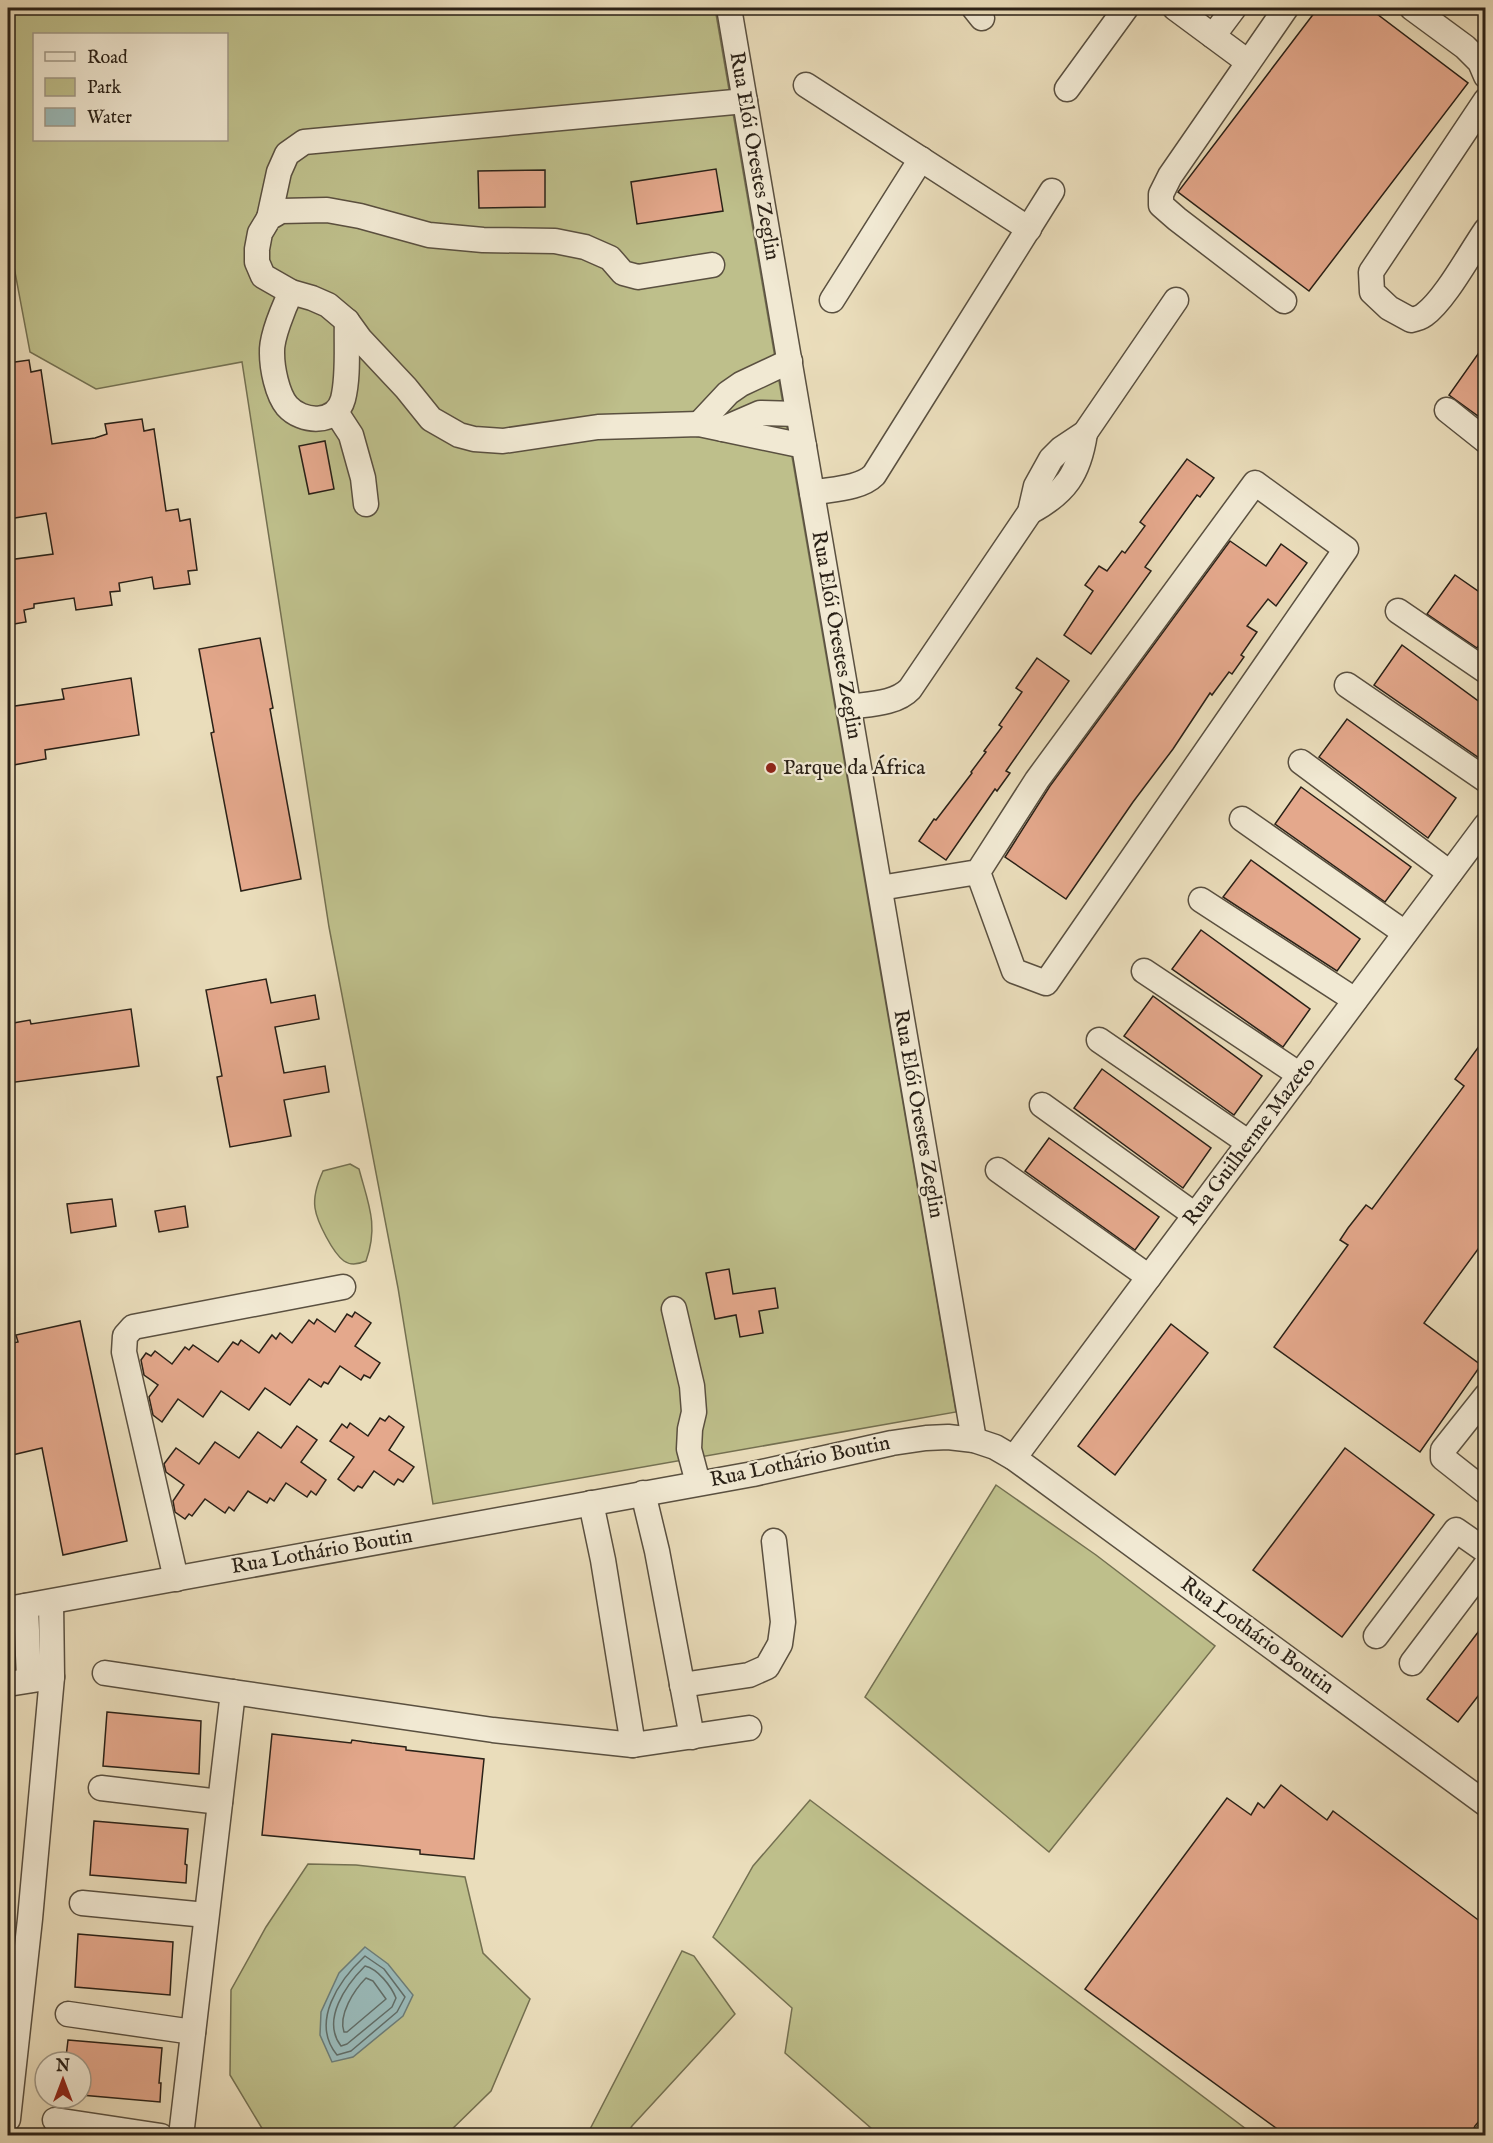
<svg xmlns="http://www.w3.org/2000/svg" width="1493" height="2143" font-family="'IM FELL English',serif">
	<rect width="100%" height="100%" fill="#eaddbb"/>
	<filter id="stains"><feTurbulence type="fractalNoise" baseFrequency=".00333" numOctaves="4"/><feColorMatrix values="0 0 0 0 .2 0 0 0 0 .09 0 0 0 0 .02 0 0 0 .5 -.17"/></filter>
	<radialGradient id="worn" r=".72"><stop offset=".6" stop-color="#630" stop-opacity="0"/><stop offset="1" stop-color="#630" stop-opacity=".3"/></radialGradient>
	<g fill="#bebf8b" stroke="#747051" stroke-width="1.5" fill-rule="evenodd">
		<path d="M8 8H715L956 1412 433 1504 398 1288 329 927 242 362 96 389 30 352 8 235ZM34 34H226V140H34Z"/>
		<path d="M350 1164 359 1169C368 1203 379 1225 366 1261 359 1264 351 1266 344 1261 333 1253 317 1222 315 1208 313 1195 318 1182 323 1171Z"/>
		<polygon points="996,1485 1096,1555 1215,1646 1049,1852 865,1697"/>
		<polygon points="810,1800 1254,2135 879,2135 785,2053 792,2008 713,1937 753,1866"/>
		<polygon points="308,1864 356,1865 465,1877 483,1953 530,1999 491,2091 446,2135 266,2135 230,2075 231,1990 266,1927"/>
		<polygon points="682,1951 694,1956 735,2014 632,2126 626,2135 587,2135"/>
	</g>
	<polygon fill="#9abab9" stroke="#6d7d78" stroke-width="1.5" points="365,1947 388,1964 413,1995 403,2016 353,2057 332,2062 320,2035 321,2012 339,1973"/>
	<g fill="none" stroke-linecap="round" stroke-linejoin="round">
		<g stroke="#626e68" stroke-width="1.5">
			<path d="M365 1956 384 1969 405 1997 397 2012 351 2051 337 2055C310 2022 339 1980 365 1956Z"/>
			<path d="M365 1966C378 1969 391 1986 396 1998L392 2007 347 2044 341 2046C321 2020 346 1985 365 1966Z"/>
			<path d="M366 1978 373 1981 386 1999 347 2032H344C338 2015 354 1990 366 1978Z"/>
		</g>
	</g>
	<g fill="#e4a88c" stroke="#2a2117" stroke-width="1.5">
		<polygon points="1318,8 1369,8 1468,83 1309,291 1178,192"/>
		<polygon points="716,169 723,211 637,224 631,182"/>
		<polygon points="545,170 545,207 479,208 478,171"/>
		<polygon points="1485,344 1485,421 1449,395"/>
		<polygon points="29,360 31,372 41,370 52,444 95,438 107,434 105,424 142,419 144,431 154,429 166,511 178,509 180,521 190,519 197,570 188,571 190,584 154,589 152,577 119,583 120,591 110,592 112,605 76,610 74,598 34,604 34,608 24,610 26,622 8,625 8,560 53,554 46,513 8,519 8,363"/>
		<polygon points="325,441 334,489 309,494 299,446"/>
		<polygon points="1187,459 1214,478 1200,497 1197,495 1145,567 1151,571 1091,654 1064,635 1093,591 1085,585 1099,566 1107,571 1122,551 1125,553 1145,526 1140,522"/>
		<polygon points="1230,541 1266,566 1281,544 1307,563 1276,606 1268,599 1247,626 1257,632 1241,655 1244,657 1232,674 1229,672 1212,695 1210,693 1173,749 1133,802 1066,899 1005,857 1050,786"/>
		<polygon points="1455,575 1485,596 1485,636 1477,648 1427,614"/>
		<polygon points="260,638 273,708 270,709 301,879 241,891 211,733 214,732 199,649"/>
		<polygon points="1402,645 1485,706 1485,762 1374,685"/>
		<polygon points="1037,658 1069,681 1006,771 1010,773 997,791 995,789 946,860 919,841 934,819 936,820 972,773 971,772 986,752 984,751 1002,727 999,725 1022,692 1016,688"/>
		<polygon points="131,678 139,735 45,750 46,759 8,766 8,707 64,699 62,689"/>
		<polygon points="1347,719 1456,798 1428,838 1319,757"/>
		<polygon points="1301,787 1411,867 1385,902 1275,824"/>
		<polygon points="1251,860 1360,939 1337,971 1223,897"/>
		<polygon points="1201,930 1310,1009 1283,1047 1172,969"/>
		<polygon points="266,979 271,1003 315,995 319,1019 275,1027 284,1073 325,1066 329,1092 284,1100 291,1136 230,1147 217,1077 222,1076 206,990"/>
		<polygon points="1153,996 1262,1076 1234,1115 1124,1036"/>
		<polygon points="131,1009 139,1066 8,1083 8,1024 30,1020 31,1024"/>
		<polygon points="1485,1038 1485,1255 1478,1249 1424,1323 1481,1365 1420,1452 1274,1347 1348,1245 1340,1240 1348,1228 1366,1205 1372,1209 1464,1086 1455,1079"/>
		<polygon points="1102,1069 1211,1148 1183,1188 1074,1108"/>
		<polygon points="1049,1138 1159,1217 1135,1250 1025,1171"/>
		<polygon points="112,1199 116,1226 71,1233 67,1204"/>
		<polygon points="185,1206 188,1227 159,1232 155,1211"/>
		<polygon points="729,1269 733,1294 775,1288 778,1308 759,1311 763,1333 740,1337 736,1315 715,1319 706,1273"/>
		<polygon points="355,1312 371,1323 355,1346 380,1363 370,1378 364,1375 361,1380 340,1366 328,1384 324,1382 321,1387 309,1379 290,1405 265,1388 249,1410 221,1391 203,1417 178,1399 162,1422 153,1415 149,1397 158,1385 144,1375 141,1360 146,1353 151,1356 155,1351 172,1364 185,1347 189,1350 193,1345 218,1362 233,1342 238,1345 241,1340 259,1353 272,1335 276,1339 280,1333 292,1343 309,1320 314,1324 317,1319 335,1332 347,1314 352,1317"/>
		<polygon points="80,1321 127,1541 63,1555 42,1448 8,1456 8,1344 18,1342 16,1335"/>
		<polygon points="1171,1324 1208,1353 1115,1475 1078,1446"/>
		<polygon points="389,1416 404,1427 389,1450 414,1467 403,1482 398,1479 394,1485 374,1471 362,1488 358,1486 354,1491 338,1479 354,1457 330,1441 342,1424 347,1428 350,1423 368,1436 380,1418 385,1421"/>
		<polygon points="297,1426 317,1440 301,1462 326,1480 316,1495 311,1491 307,1497 286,1483 274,1501 270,1498 267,1503 248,1491 234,1511 229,1507 225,1513 205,1499 192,1516 189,1514 185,1519 175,1512 173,1501 184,1485 166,1472 164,1464 176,1448 199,1464 215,1442 239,1458 258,1432 281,1448"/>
		<polygon points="1345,1448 1434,1515 1342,1637 1253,1570"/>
		<polygon points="1485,1623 1485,1687 1458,1722 1427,1699"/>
		<polygon points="107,1712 201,1721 199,1774 103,1766"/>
		<polygon points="272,1734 351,1743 352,1740 372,1743 406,1747 406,1750 484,1759 474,1859 420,1854 420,1850 262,1835"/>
		<polygon points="1281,1785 1327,1820 1333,1811 1485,1925 1485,2114 1475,2126 1470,2136 1287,2136 1085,1989 1227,1798 1251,1815 1258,1803 1264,1808"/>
		<polygon points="94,1821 188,1829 185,1864 187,1865 186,1883 90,1875"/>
		<polygon points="78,1934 173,1942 170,1995 75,1987"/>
		<polygon points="68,2040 162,2048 159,2083 161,2083 160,2102 81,2095 80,2059 66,2057"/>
	</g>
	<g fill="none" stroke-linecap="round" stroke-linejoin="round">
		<defs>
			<g id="minor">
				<polyline points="729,8 974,1440"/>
				<polyline points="974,8 982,18"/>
				<polyline points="1175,8 1248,62"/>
				<polyline points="1412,8 1465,47 1480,62 1486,76"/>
				<polyline points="1213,36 1234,8"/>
				<polyline points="806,85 1029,229"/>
				<polyline points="1067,89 1126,8"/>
				<path d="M1486 100 1371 272 1372 292 1389 308 1411 320C1416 319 1420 318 1424 315 1445 300 1470 253 1486 230"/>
				<polyline points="269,218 279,172 287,154 304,142 745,101"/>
				<polyline points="712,265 638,277 623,273 610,258 585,247 555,241 483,240 429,235 360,216 327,210 281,211 269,218 260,233 257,249 257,262 263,276 291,292 312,298 328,305 347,321 360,339 406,388 431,419 459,435 474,439 503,441 598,427 699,424 804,446"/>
				<path d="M291 292C284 307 271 338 272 353 272 368 277 394 287 406 302 423 336 425 343 399 349 375 346 346 347 321"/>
				<polyline points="832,300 921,159"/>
				<polyline points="1284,301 1177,219 1161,205 1161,194 1170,176 1286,8"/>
				<polyline points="1447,410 1486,441"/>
				<polyline points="336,412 351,435 363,478 366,504"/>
				<polyline points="699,424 728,393 741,384 790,361"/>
				<polyline points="723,429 760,413 798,414"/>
				<path d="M812 493C831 489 860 489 874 475L1052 191"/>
				<path d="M1030 512C1065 493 1079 474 1085 433"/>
				<polyline points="1398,611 1486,671"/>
				<polyline points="1347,685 1486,780"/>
				<path d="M849 707C868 704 896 704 910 689L1030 512 1036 486 1051 459 1061 449 1085 433 1176 300"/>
				<polyline points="1301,762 1450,873"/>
				<polyline points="1242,819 1405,933"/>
				<polyline points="880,888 978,872 1037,780 1255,483 1346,549 1046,983 1014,971 978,872"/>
				<polyline points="1201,900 1355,1000"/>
				<polyline points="1144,971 1300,1075"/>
				<polyline points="1099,1040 1249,1143"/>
				<polyline points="1042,1105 1195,1215"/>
				<polyline points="998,1170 1149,1277"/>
				<polyline points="674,1309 692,1386 694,1412 690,1429 689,1449 698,1483"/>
				<polyline points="1486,1396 1443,1450 1443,1458 1486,1492"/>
				<polyline points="1014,1458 1486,825"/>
				<polyline points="643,1493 657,1551 692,1737"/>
				<polyline points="591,1503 603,1560 633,1745"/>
				<polyline points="176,1579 124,1352 125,1336 133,1327 343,1287"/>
				<polyline points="51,1602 52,1677"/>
				<polyline points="26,1606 29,1680"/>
				<polyline points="8,1609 753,1474 892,1443 926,1438 948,1437 974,1440 995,1447 1014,1458 1486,1804"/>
				<polyline points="1376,1636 1456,1530 1486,1551"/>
				<polyline points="1412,1663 1486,1565"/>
				<polyline points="105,1673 233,1692"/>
				<polyline points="8,1684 52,1677 30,1919 8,2119"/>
				<polyline points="682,1685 749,1675 767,1667 780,1644 783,1622 774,1541"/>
				<polyline points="101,1788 220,1802"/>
				<polyline points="82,1903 206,1915"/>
				<polyline points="68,2014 193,2032"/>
				<polyline points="55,2120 161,2136"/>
				<polyline points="181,2136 233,1692 493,1730 633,1745 749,1728"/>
				<polyline points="1485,2136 1486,2135"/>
			</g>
		</defs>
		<use href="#minor" stroke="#5a5040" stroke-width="27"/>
		<use href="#minor" stroke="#f1e9d3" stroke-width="24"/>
	</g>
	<circle fill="#8f2418" stroke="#f1e9d3" stroke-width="2" cx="771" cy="768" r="6"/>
	<g text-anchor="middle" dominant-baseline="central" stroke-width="4.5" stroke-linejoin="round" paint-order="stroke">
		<g font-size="21" fill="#2a2117" stroke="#f1e9d3">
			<text transform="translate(754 156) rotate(80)">Rua Elói Orestes Zeglin</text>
			<text transform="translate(836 635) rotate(80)">Rua Elói Orestes Zeglin</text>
			<text transform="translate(918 1114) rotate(80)">Rua Elói Orestes Zeglin</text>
			<text transform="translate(1250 1142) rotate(-53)">Rua Guilherme Mazeto</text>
			<text transform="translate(800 1462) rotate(-12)">Rua Lothário Boutin</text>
			<text transform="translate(322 1552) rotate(-10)">Rua Lothário Boutin</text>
			<text transform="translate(1257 1636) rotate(36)">Rua Lothário Boutin</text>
		</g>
		<g font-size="21" fill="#2a2117" stroke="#f1e9d3" text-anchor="start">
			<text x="783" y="768">Parque da África</text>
		</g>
	</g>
	<rect width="1493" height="2143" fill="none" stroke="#eaddbb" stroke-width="30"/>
	<rect x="9" y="9" width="1475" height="2125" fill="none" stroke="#2a2117" stroke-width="3"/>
	<rect x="15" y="15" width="1463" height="2113" fill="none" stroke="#2a2117" stroke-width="1.5"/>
	<rect x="33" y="33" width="195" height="108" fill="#f1e9d3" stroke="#a19988" stroke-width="1.5"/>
	<rect x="45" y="52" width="30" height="9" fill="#f1e9d3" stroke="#a19988" stroke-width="1.5"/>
	<text x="87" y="63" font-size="18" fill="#2a2117">Road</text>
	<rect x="45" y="78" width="30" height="18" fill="#bebf8b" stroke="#a19988" stroke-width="1.5"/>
	<text x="87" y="93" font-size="18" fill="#2a2117">Park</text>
	<rect x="45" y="108" width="30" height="18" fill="#9abab9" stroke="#a19988" stroke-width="1.5"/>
	<text x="87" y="123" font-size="18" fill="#2a2117">Water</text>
	<g transform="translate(63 2080)"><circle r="28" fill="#f1e9d3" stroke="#a19988" stroke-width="1.5"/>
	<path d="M0-4.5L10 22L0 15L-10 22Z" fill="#8f2418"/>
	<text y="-9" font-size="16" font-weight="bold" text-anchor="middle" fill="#2a2117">N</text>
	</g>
	<rect width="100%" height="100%" filter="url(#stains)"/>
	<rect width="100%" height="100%" fill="url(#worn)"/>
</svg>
